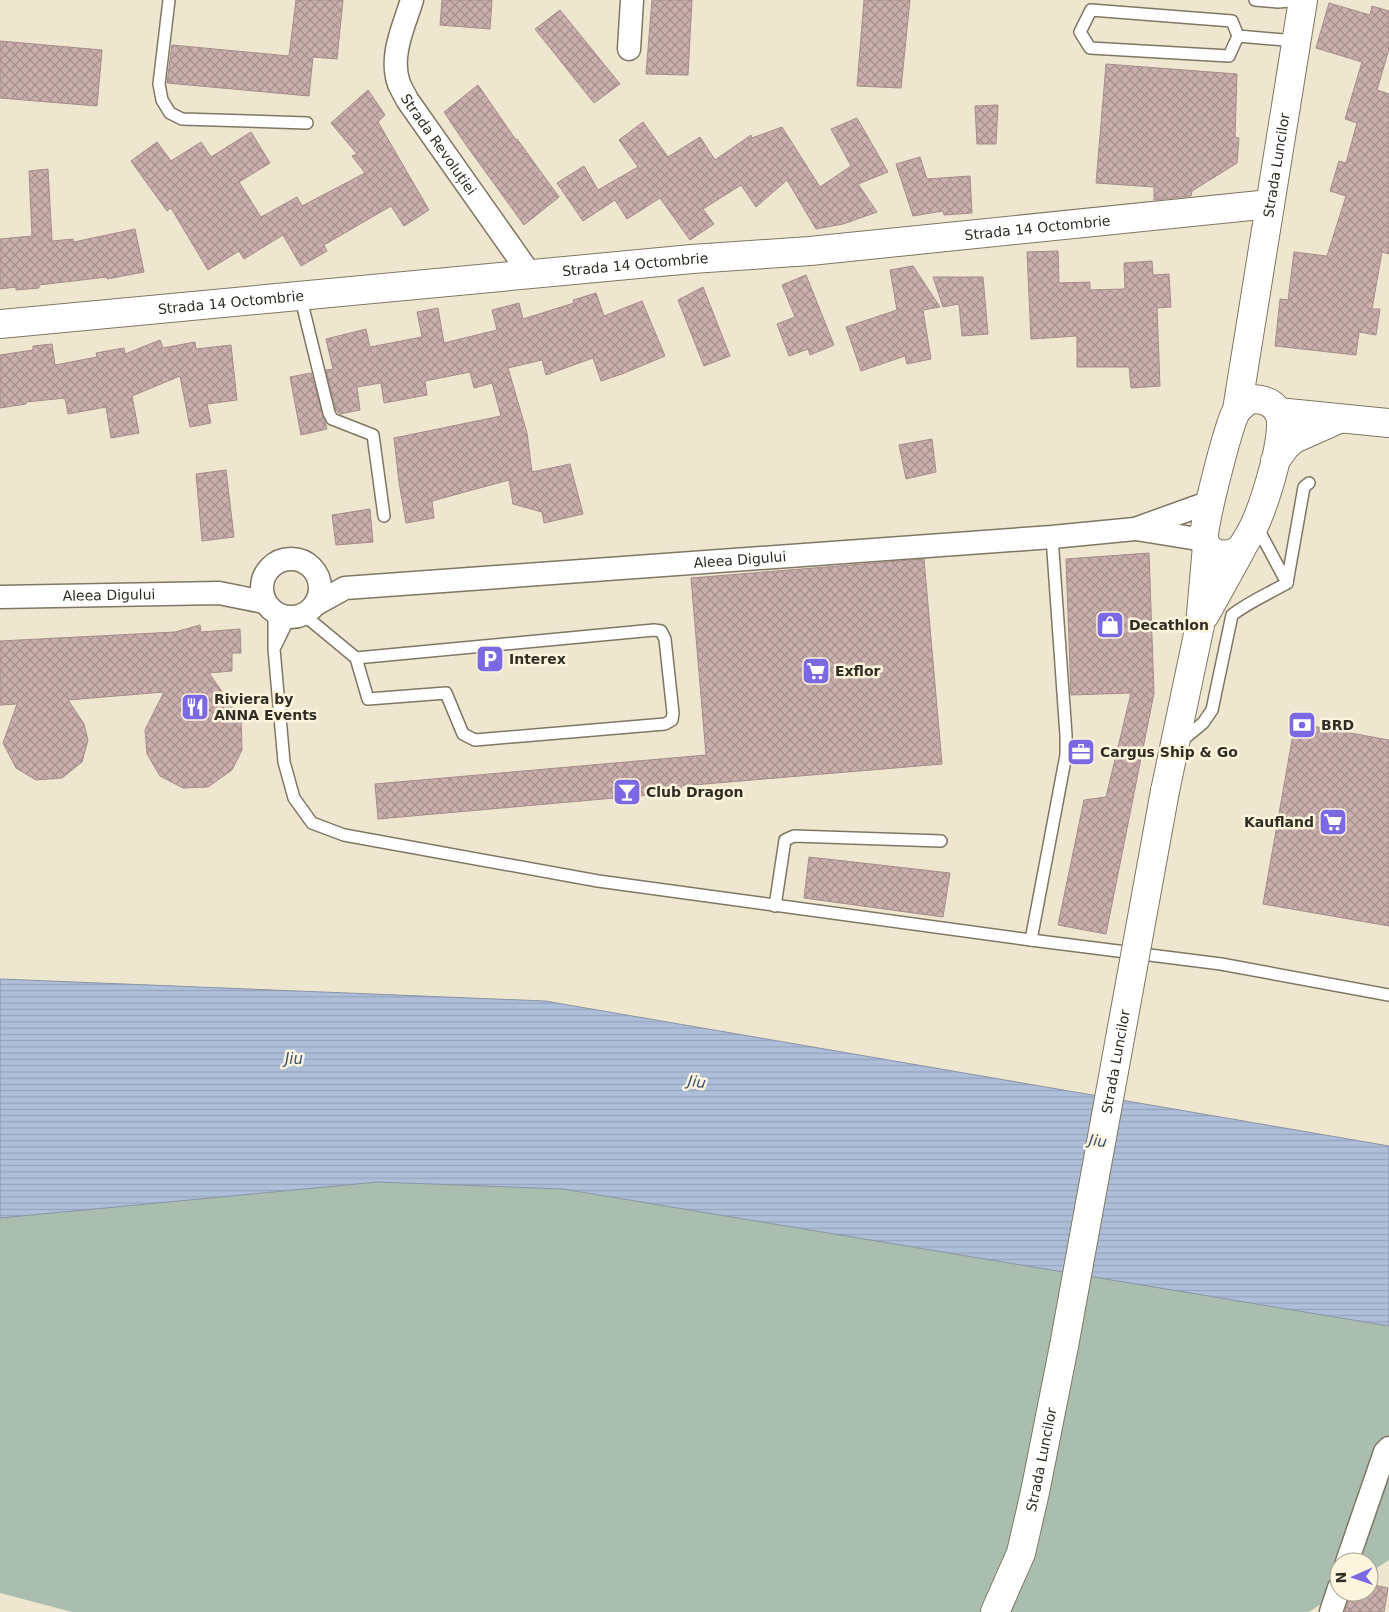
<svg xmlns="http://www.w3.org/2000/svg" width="1389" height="1612" font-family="'DejaVu Sans',sans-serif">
	<defs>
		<pattern id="water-rules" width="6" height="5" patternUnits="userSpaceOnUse" patternTransform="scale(1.25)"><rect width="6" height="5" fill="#aebfda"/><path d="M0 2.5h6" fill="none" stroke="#96a4bb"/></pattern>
		<pattern id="building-cross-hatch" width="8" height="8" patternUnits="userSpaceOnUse" patternTransform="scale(1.25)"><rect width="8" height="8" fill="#caafad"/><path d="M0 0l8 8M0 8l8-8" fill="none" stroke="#a48f8d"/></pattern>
	</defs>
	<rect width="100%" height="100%" fill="#efe6d0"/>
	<polygon fill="#a9beaf" points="378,1182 563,1189 1389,1326 1389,1560 1369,1573 1369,1562 1339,1562 1339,1592 1309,1612 72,1612 0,1593 0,1218"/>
	<polygon fill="url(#water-rules)" stroke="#8893a3" points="0,979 545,1001 1389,1146 1389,1326 563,1189 378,1182 0,1218"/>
	<g fill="url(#building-cross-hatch)" stroke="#a58c8a">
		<polygon points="296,0 343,0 337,59 313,57 309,96 167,83 172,45 289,56"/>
		<polygon points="442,0 492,0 490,29 440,25"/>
		<polygon points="652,0 692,0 688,75 646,74"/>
		<polygon points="864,0 910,0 901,88 857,86"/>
		<polygon points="1329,3 1370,15 1372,6 1389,11 1389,49 1377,90 1389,94 1389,254 1382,252 1372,309 1380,309 1376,335 1359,332 1356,355 1275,346 1280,299 1288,300 1294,252 1327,256 1346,196 1330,191 1339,161 1346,163 1357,123 1345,119 1362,62 1316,48"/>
		<polygon points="560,10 620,84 594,103 535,29"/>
		<polygon points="0,41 102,50 97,106 0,98"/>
		<polygon points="1106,64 1237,74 1235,137 1239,138 1237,163 1192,191 1191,196 1154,200 1154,187 1096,183"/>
		<polygon points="478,85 516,140 517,139 559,197 524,225 464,142 444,112"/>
		<polygon points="368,90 385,115 378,122 429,210 404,226 391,206 324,245 327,251 301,266 283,235 244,259 239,251 208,270 171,208 167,211 131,161 157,142 171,161 201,142 211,157 251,132 270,163 239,182 261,217 297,197 302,206 365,173 352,156 357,154 331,123"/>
		<polygon points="998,105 996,144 977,144 975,106"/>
		<polygon points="857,118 888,172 858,184 877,212 843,224 816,229 787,180 756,207 741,185 703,209 714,224 690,240 660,198 627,219 615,200 583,221 557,183 584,166 598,190 638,167 619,140 643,122 668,157 700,137 715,160 751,135 752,138 782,127 820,187 851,166 831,129"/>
		<polygon points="920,157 927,179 970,176 972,213 944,215 943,211 913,216 896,164"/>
		<polygon points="48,169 52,241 73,239 74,242 135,229 144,272 107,279 107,277 39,285 39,288 16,290 16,287 0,289 0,239 32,236 29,171"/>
		<polygon points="1058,251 1059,283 1090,282 1090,290 1125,289 1124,263 1152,261 1153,275 1169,274 1171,307 1157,308 1160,386 1131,388 1129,367 1077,367 1077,336 1031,339 1027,252"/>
		<polygon points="913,266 940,307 923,310 931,359 907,364 905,356 861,371 846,327 897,310 890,270"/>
		<polygon points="806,275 834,345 810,355 808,349 789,356 777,324 795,317 782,285"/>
		<polygon points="933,277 983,277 988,334 962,336 959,304 943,307"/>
		<polygon points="703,287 730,356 704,366 678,300"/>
		<polygon points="596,293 604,316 642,301 665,356 622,374 601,381 593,358 546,375 542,360 508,368 527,433 532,472 570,464 583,514 544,523 542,512 513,504 509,480 432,501 434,518 406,523 399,482 394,438 501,416 492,383 474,388 470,372 425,381 427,395 384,403 381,383 357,387 360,410 340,414 336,410 326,370 333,369 326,339 366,329 370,347 422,337 417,312 438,308 444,343 497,330 492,310 519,303 523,319 574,303 573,300"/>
		<polygon points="160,340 163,348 195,342 196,349 231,345 237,400 207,404 211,423 190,427 180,376 132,396 139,433 111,438 106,407 68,414 65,398 26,402 26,404 0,408 0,355 33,350 33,346 52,344 55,365 97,357 96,353 124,348 125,354"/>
		<polygon points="311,373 327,429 301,435 290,377"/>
		<polygon points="932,439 936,472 906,479 899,445"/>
		<polygon points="226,470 234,537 202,541 196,474"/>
		<polygon points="370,509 373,542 336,545 332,515"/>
		<polygon points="1149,553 1154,693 1106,934 1058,925 1084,800 1106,797 1131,693 1071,695 1066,559"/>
		<polygon points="924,559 942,764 681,786 682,792 378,819 375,784 706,755 691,578"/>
		<polygon points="200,625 201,632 240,629 241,653 232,653 232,671 209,673 241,719 242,750 232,770 208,787 183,788 160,776 147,754 145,730 164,692 68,700 84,724 88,740 82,762 62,778 36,780 16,768 3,743 17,704 0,705 0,641 175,632"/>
		<polygon points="1295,723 1389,740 1389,926 1263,904"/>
		<polygon points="809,857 950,873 943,917 804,898"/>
		<polygon points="1369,1584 1388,1588 1384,1612 1345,1612 1351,1592 1369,1592"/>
	</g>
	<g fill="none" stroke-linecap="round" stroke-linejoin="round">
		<defs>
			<g id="service">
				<polyline points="169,0 159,84 162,100 170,113 182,119 307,123"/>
				<polyline points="1255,0 1278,2 1302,0"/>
				<polyline points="1238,36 1229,56 1090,48 1080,32 1091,10 1232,21 1238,36 1296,41"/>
				<polyline points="300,295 329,413 332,419 373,435 384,516"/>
				<polyline points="1256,525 1287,583"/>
				<polyline points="1287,583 1304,487 1309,483"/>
				<polyline points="274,613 274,649 284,762 294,798 312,823 344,835 598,881 1031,940 1066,755 1066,735 1052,537"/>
				<polyline points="304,615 356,658 368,699 446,693 463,734 475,740 665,724 672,720 673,713 665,639 661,631 654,630 356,658"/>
				<polyline points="276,645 289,618"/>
				<path d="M1180 742 1203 723 1212 710 1232 615C1249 602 1268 594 1287 583"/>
				<polyline points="775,906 785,840 794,836 941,841"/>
				<polyline points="1031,940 1221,964 1389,995"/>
			</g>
			<g id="minor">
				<path id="s1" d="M412 0C404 26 389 56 399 84 402 90 405 96 408 101L530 274"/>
				<polyline points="629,49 632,0"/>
				<polyline points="1136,529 1204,540"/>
				<circle cx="291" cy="588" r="29"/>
				<path id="s2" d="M0 597 219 593 264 602"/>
				<path id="s3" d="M316 604 345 588 1052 537 1135 529 1210 502"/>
				<polyline points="1347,1562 1385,1452 1389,1448"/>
				<polyline points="1331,1612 1339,1588"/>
			</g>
			<g id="tertiary">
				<path id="s4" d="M0 324 692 259 810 251 1270 204"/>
			</g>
			<g id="secondary">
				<path d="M1250 399C1262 399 1273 401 1279 413 1288 432 1264 504 1255 524 1252 531 1248 537 1244 544 1236 558 1210 559 1204 541 1201 530 1229 424 1236 412 1239 407 1245 403 1250 399Z"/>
				<path id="s5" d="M1237 410 1303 0"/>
				<polyline points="1278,412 1389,423"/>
				<polyline points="1275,461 1286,446 1294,439 1339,419"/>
				<polyline points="1205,615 1241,550"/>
				<polyline points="1165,791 1200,625 1207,546"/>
				<path id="s6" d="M995 1612 1021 1553 1035 1492 1064 1346"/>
			</g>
		</defs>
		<use href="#service" stroke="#7f7763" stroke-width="14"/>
		<use href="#minor" stroke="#7f7763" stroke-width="25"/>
		<use href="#tertiary" stroke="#7f7763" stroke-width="30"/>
		<use href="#secondary" stroke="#7f7763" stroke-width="30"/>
		<use href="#service" stroke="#fff" stroke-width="11"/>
		<use href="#minor" stroke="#fff" stroke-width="22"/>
		<use href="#tertiary" stroke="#fff" stroke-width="28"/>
		<use href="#secondary" stroke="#fff" stroke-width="28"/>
		<defs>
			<g id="secondary-bridge">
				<path id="s7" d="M1064 1346 1165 791"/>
			</g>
		</defs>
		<use href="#secondary-bridge" stroke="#7f7763" stroke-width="30" stroke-linecap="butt"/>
		<use href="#secondary-bridge" stroke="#fff" stroke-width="28"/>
	</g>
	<defs>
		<symbol id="shop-square" viewBox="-11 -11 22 22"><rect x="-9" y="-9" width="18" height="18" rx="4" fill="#7b69e4" stroke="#fcf4dd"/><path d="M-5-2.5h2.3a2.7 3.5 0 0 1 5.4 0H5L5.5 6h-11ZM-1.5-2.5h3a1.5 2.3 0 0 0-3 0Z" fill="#fff"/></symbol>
		<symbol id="parking-square" viewBox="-11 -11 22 22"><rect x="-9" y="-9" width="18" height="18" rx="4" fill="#7b69e4" stroke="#fcf4dd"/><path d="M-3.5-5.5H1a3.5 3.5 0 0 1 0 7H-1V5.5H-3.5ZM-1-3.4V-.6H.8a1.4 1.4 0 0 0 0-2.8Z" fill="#fff"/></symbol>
		<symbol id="supermarket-square" viewBox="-11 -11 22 22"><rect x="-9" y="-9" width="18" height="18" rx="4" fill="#7b69e4" stroke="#fcf4dd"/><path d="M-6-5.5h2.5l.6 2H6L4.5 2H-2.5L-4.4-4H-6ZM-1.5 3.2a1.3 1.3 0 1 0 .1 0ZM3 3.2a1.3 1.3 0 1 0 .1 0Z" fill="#fff"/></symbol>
		<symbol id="restaurant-square" viewBox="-11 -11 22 22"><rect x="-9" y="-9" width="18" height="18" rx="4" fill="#7b69e4" stroke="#fcf4dd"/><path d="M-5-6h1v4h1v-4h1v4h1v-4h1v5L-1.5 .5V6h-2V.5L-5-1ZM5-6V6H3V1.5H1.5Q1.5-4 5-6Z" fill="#fff"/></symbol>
		<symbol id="bank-square" viewBox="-11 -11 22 22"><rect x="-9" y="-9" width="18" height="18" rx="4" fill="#7b69e4" stroke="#fcf4dd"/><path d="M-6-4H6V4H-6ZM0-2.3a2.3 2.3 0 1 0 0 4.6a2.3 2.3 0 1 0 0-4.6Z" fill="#fff"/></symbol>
		<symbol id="office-square" viewBox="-11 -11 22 22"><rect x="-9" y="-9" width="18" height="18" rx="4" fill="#7b69e4" stroke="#fcf4dd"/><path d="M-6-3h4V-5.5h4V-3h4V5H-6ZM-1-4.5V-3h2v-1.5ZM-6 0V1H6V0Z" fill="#fff"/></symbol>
		<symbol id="bar-square" viewBox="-11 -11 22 22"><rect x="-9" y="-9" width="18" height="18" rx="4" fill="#7b69e4" stroke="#fcf4dd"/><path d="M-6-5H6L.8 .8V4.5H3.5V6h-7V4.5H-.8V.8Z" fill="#fff"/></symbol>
	</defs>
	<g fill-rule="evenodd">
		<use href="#shop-square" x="1094" y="609" width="32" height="32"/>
		<use href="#parking-square" x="474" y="643" width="32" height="32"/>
		<use href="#supermarket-square" x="800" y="655" width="32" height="32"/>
		<use href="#restaurant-square" x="179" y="691" width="32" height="32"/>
		<use href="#bank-square" x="1286" y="709" width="32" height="32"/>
		<use href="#office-square" x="1065" y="736" width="32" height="32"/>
		<use href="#bar-square" x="611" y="776" width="32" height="32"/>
		<use href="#supermarket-square" x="1317" y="806" width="32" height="32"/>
	</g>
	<g text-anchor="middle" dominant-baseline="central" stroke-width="5" stroke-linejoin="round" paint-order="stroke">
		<g font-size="14" fill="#302d24" stroke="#fcf4dd">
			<text stroke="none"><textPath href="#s1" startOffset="159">Strada Revoluției</textPath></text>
			<text stroke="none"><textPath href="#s5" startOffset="248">Strada Luncilor</textPath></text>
			<text stroke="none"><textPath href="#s4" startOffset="1042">Strada 14 Octombrie</textPath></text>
			<text stroke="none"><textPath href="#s4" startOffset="638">Strada 14 Octombrie</textPath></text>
			<text stroke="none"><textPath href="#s4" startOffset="232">Strada 14 Octombrie</textPath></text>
			<text stroke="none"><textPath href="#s3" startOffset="429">Aleea Digului</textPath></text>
			<text stroke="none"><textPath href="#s2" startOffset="109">Aleea Digului</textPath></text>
			<text stroke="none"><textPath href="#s7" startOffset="289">Strada Luncilor</textPath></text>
			<text stroke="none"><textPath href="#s6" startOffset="160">Strada Luncilor</textPath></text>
		</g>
		<g font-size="14" font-weight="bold" fill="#302d24" stroke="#fcf4dd" text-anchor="start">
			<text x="1129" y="625">Decathlon</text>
			<text x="509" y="659">Interex</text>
			<text x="835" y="671">Exflor</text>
			<text x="214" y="699">Riviera by<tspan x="214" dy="16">ANNA Events</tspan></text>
			<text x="1321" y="725">BRD</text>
			<text x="1100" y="752">Cargus Ship &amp; Go</text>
			<text x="646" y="792">Club Dragon</text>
			<text x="1314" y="822" text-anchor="end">Kaufland</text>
		</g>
		<g font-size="15" font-style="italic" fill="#374f77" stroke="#fcf4dd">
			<text x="294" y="1059">Jiu</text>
			<text transform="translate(697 1082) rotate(8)">Jiu</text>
			<text transform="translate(1098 1141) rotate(8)">Jiu</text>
		</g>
	</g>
	<g transform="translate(1354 1577) rotate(268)"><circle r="24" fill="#fcf4dd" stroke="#aaa493"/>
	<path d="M0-4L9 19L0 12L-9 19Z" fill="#7b69e4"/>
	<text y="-8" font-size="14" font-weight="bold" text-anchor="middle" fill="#302d24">N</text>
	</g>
</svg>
